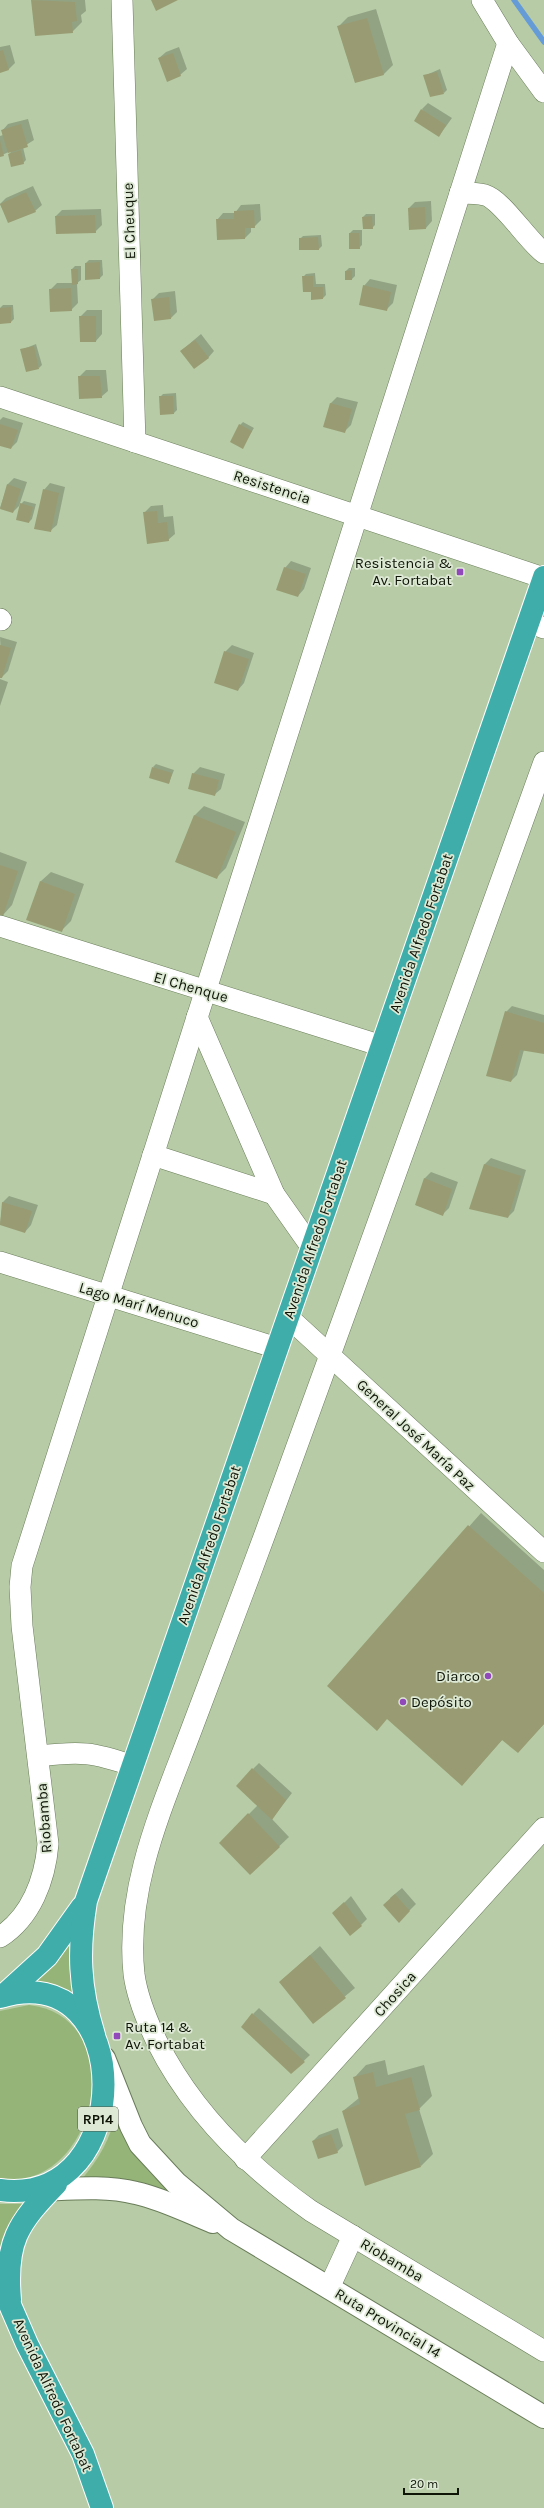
<svg xmlns="http://www.w3.org/2000/svg" width="544" height="2508" font-family="Karla,sans-serif">
	<rect width="100%" height="100%" fill="#b7cca6"/>
	<g fill="#94b577">
		<polygon points="73,1932 69,1959 75,1996 55,1984 36,1981"/>
		<path d="M29 2005C133 2017 98 2192 0 2179V2011Z"/>
		<path d="M116 2113C133 2154 141 2168 176 2196L81 2180C99 2159 110 2140 116 2113Z"/>
		<polygon points="0,2204 27,2204 3,2261 0,2248"/>
	</g>
	<g fill="#0003">
		<polygon points="32,0 85,0 86,11 81,15 82,22 72,32"/>
		<polygon points="376,9 393,65 384,74 355,82 338,27 348,17"/>
		<polygon points="10,45 15,63 9,69 0,72 0,47"/>
		<polygon points="179,47 187,69 180,75 159,58 166,52"/>
		<polygon points="440,69 447,90 444,93 424,76"/>
		<polygon points="428,103 452,118 439,136 422,109"/>
		<polygon points="28,119 34,140 23,147 26,160 23,163 9,154 13,150 0,156 0,136 3,135 2,131 8,124"/>
		<polygon points="33,186 42,205 35,211 9,222 0,204 6,198"/>
		<polygon points="431,201 432,221 426,228 409,208 415,202"/>
		<polygon points="260,204 261,220 254,227 251,227 251,232 245,238 217,220 223,213 235,213 241,205"/>
		<polygon points="101,209 102,225 95,232 56,216 62,210"/>
		<polygon points="366,214 375,214 375,225 372,228 363,217"/>
		<polygon points="353,230 362,230 362,245 359,248 350,233"/>
		<polygon points="321,235 322,246 319,249 300,239 303,236"/>
		<polygon points="89,260 102,260 103,275 100,278 86,263"/>
		<polygon points="75,266 81,266 81,280 77,283 78,303 71,310 50,290 57,283 73,283 72,269"/>
		<polygon points="349,268 355,268 355,276 352,279 346,271"/>
		<polygon points="315,273 316,284 325,284 326,295 323,298 312,291 303,277 306,274"/>
		<polygon points="370,279 397,285 393,303 386,310 364,286"/>
		<polygon points="175,291 177,312 171,318 152,300 159,293"/>
		<polygon points="3,305 13,305 14,319 11,322 0,308"/>
		<polygon points="87,310 102,310 102,334 96,341 81,341 80,317"/>
		<polygon points="201,334 214,351 208,358 181,351"/>
		<polygon points="36,344 42,365 39,368 21,350"/>
		<polygon points="86,370 106,370 108,391 101,397 79,377"/>
		<polygon points="176,393 177,410 174,413 160,397 163,394"/>
		<polygon points="337,397 358,402 351,425 345,431 325,426 331,403"/>
		<polygon points="3,417 23,423 17,442 11,448 0,444 0,420"/>
		<polygon points="243,422 254,428 242,448 240,425"/>
		<polygon points="14,478 27,482 19,506 13,512 0,508 8,484"/>
		<polygon points="50,483 65,487 57,525 50,531 44,490"/>
		<polygon points="24,501 36,504 32,519 29,522 21,504"/>
		<polygon points="163,505 164,517 173,516 175,534 168,540 144,513 151,506"/>
		<polygon points="291,561 311,568 304,589 298,596 285,568"/>
		<polygon points="0,637 17,642 8,671 2,677"/>
		<polygon points="232,645 254,653 244,683 238,690 225,652"/>
		<polygon points="0,679 8,682 0,706"/>
		<polygon points="156,764 174,770 169,783 153,767"/>
		<polygon points="200,767 225,774 221,789 214,795 193,774"/>
		<polygon points="204,806 245,822 226,868 216,878 176,861 195,815"/>
		<polygon points="0,852 27,862 12,905 3,915 0,914"/>
		<polygon points="51,872 84,884 71,921 61,931 28,919 41,881"/>
		<polygon points="512,1006 544,1015 544,1053 524,1050 517,1075 511,1081 506,1012"/>
		<polygon points="491,1158 526,1170 514,1211 508,1217 484,1165"/>
		<polygon points="431,1172 458,1182 449,1208 443,1214 416,1205 425,1178"/>
		<polygon points="9,1196 38,1205 31,1225 25,1232 0,1224 3,1202"/>
		<polygon points="481,1513 544,1570 544,1724 518,1752 503,1739 471,1775 388,1718 329,1686"/>
		<polygon points="259,1763 292,1793 272,1819 289,1837 250,1874 220,1843 258,1805 253,1769"/>
		<polygon points="402,1888 416,1904 399,1921 390,1898"/>
		<polygon points="351,1896 367,1919 361,1925 334,1913"/>
		<polygon points="320,1946 355,1988 314,2022 280,1982"/>
		<polygon points="259,2008 310,2055 291,2073 253,2014"/>
		<polygon points="385,2060 388,2075 424,2065 432,2096 419,2109 433,2154 421,2166 343,2111 359,2098 354,2078 366,2065"/>
		<polygon points="338,2128 343,2146 337,2152 313,2141 319,2135"/>
	</g>
	<g fill="none" stroke-linecap="round" stroke-linejoin="round">
		<polyline stroke="#659cd8" stroke-width="5.5" points="514,0 544,42"/>
	</g>
	<g fill="#999c73">
		<polygon points="31,0 75,2 77,21 72,22 73,33 35,36"/>
		<polygon points="151,0 178,0 156,11"/>
		<polygon points="367,18 384,75 355,83 337,26"/>
		<polygon points="3,50 9,70 0,73 0,51"/>
		<polygon points="173,53 181,76 167,82 158,58"/>
		<polygon points="437,72 444,94 430,97 423,75"/>
		<polygon points="421,109 446,125 439,137 414,121"/>
		<polygon points="21,124 28,147 8,153 1,130"/>
		<polygon points="0,140 4,156 0,157"/>
		<polygon points="21,150 24,164 11,167 8,154"/>
		<polygon points="26,192 36,212 8,223 0,204"/>
		<polygon points="425,207 426,229 409,230 408,208"/>
		<polygon points="254,210 255,228 245,228 245,239 217,240 216,219 234,219 234,211"/>
		<polygon points="95,215 96,233 56,234 55,216"/>
		<polygon points="372,216 373,229 363,229 362,217"/>
		<polygon points="349,233 359,233 360,249 349,249"/>
		<polygon points="318,237 319,250 299,250 299,238"/>
		<polygon points="100,262 100,279 85,280 85,263"/>
		<polygon points="71,269 78,269 78,284 72,285"/>
		<polygon points="352,270 352,280 345,280 345,271"/>
		<polygon points="302,276 313,276 313,287 323,287 323,299 311,300 311,292 303,292"/>
		<polygon points="363,285 391,292 387,311 359,305"/>
		<polygon points="71,288 72,311 50,312 49,289"/>
		<polygon points="169,297 171,319 154,321 151,299"/>
		<polygon points="11,307 11,323 0,324 0,308"/>
		<polygon points="79,316 96,316 96,342 80,342"/>
		<polygon points="195,340 209,358 194,369 180,351"/>
		<polygon points="34,346 39,369 26,372 20,349"/>
		<polygon points="78,376 100,376 102,398 79,399"/>
		<polygon points="159,396 173,396 174,414 160,415"/>
		<polygon points="330,403 352,409 345,433 323,427"/>
		<polygon points="0,424 18,430 11,449 0,446"/>
		<polygon points="239,424 252,431 243,449 230,442"/>
		<polygon points="7,484 21,489 13,513 0,509"/>
		<polygon points="43,489 59,493 51,532 34,529"/>
		<polygon points="20,503 33,507 29,523 16,520"/>
		<polygon points="157,511 158,523 167,522 169,541 147,544 143,512"/>
		<polygon points="284,567 306,574 298,597 276,590"/>
		<polygon points="0,645 11,648 2,678 0,678"/>
		<polygon points="224,651 249,659 238,691 214,683"/>
		<polygon points="152,767 172,773 169,784 149,778"/>
		<polygon points="192,773 219,780 215,796 188,789"/>
		<polygon points="194,815 236,832 217,879 175,862"/>
		<polygon points="0,865 18,871 3,916 0,915"/>
		<polygon points="40,881 75,894 62,932 26,920"/>
		<polygon points="505,1011 544,1023 544,1054 520,1050 511,1082 486,1076"/>
		<polygon points="484,1164 521,1176 508,1218 469,1209"/>
		<polygon points="424,1178 452,1189 443,1216 415,1205"/>
		<polygon points="2,1202 32,1211 25,1233 0,1225"/>
		<polygon points="468,1525 544,1593 544,1724 518,1753 502,1740 462,1786 387,1719 377,1731 327,1686"/>
		<polygon points="252,1768 286,1800 272,1820 236,1786"/>
		<polygon points="248,1813 280,1847 250,1875 219,1843"/>
		<polygon points="395,1894 410,1911 399,1923 383,1905"/>
		<polygon points="344,1902 362,1926 350,1936 332,1913"/>
		<polygon points="310,1955 346,1998 313,2024 279,1982"/>
		<polygon points="252,2013 305,2062 291,2074 241,2027"/>
		<polygon points="373,2072 376,2087 411,2077 420,2110 405,2114 421,2167 365,2186 342,2111 360,2104 353,2077"/>
		<polygon points="331,2134 338,2153 318,2159 312,2141"/>
	</g>
	<g fill="none" stroke-linecap="round" stroke-linejoin="round">
		<defs>
			<g id="street">
				<polyline points="122,0 135,442"/>
				<polyline points="482,0 508,43 544,92"/>
				<path d="M460 193C468 193 477 193 485 195 502 200 527 240 544 253"/>
				<polyline points="0,397 544,578"/>
				<polyline points="0,619 1,620"/>
				<polyline points="529,622 544,628"/>
				<path d="M544 762C451 1019 359 1277 265 1534 241 1599 216 1664 192 1728 162 1808 125 1887 134 1974 137 1997 147 2021 157 2042 192 2112 247 2166 311 2211L544 2351"/>
				<polyline points="0,926 382,1046"/>
				<polyline points="197,1017 274,1194 312,1248"/>
				<polyline points="153,1155 274,1194"/>
				<polyline points="0,1262 277,1348"/>
				<polyline points="288,1317 544,1552"/>
				<path d="M38 1756C81 1751 93 1752 133 1766"/>
				<path d="M0 1937C31 1917 45 1880 48 1844L22 1626 20 1587 22 1566 508 43"/>
				<polyline points="245,2159 544,1828"/>
				<polyline points="329,2288 353,2236"/>
			</g>
			<g id="secondary">
				<polyline points="104,2058 131,2126 140,2144 176,2183 231,2229 544,2417"/>
				<path d="M36 2190C69 2189 104 2185 136 2193 163 2199 188 2212 213 2222"/>
			</g>
			<g id="highway">
				<polyline points="3,1996 47,1956 82,1907"/>
				<path d="M0 1997C138 1955 138 2208 0 2190"/>
				<path d="M94 2035C79 1987 78 1950 86 1901L544 577"/>
				<polyline points="0,2282 27,2344 83,2454 102,2508"/>
				<path d="M10 2300C5 2242 17 2224 56 2184"/>
			</g>
		</defs>
		<use href="#street" stroke="#697c59" stroke-width="22"/>
		<use href="#secondary" stroke="#697c59" stroke-width="24"/>
		<use href="#highway" stroke="#fff" stroke-width="24"/>
		<use href="#street" stroke="#fff" stroke-width="21"/>
		<use href="#secondary" stroke="#fff" stroke-width="22"/>
		<use href="#highway" stroke="#3faeaa" stroke-width="22"/>
	</g>
	<g fill="#9148bb" stroke="#dee9d5" stroke-width="1.5">
		<rect x="456" y="568" width="8" height="8" rx="2"/>
		<circle cx="488" cy="1676" r="4"/>
		<circle cx="403" cy="1702" r="4"/>
		<rect x="113" y="2032" width="8" height="8" rx="2"/>
	</g>
	<g text-anchor="middle" dominant-baseline="central" stroke-width="3.5" stroke-linejoin="round" paint-order="stroke">
		<rect fill="#dee9d5" stroke="#4c5545" stroke-width="1" x="78" y="2107" width="40" height="24" rx="3"/>
		<g font-size="14" font-weight="bold" fill="#0e1507">
			<text x="98" y="2119">RP14</text>
		</g>
		<g font-size="15" fill="#0e1507" stroke="#dee9d5">
			<text transform="translate(129 221) rotate(-92)">El Cheuque</text>
			<text transform="translate(272 487) rotate(18)">Resistencia</text>
			<text transform="translate(421 933) rotate(-71)">Avenida Alfredo Fortabat</text>
			<text transform="translate(191 987) rotate(16)">El Chenque</text>
			<text transform="translate(315 1239) rotate(-71)">Avenida Alfredo Fortabat</text>
			<text transform="translate(139 1305) rotate(17)">Lago Marí Menuco</text>
			<text transform="translate(416 1435) rotate(43)">General José María Paz</text>
			<text transform="translate(209 1545) rotate(-71)">Avenida Alfredo Fortabat</text>
			<text transform="translate(44 1818) rotate(-94)">Riobamba</text>
			<text transform="translate(395 1994) rotate(-48)">Chosica</text>
			<text transform="translate(392 2260) rotate(31)">Riobamba</text>
			<text transform="translate(388 2323) rotate(31)">Ruta Provincial 14</text>
			<text transform="translate(53 2395) rotate(65)">Avenida Alfredo Fortabat</text>
		</g>
		<g font-size="15" fill="#0e1507" stroke="#dee9d5" text-anchor="end">
			<text x="452" y="563">Resistencia &amp;<tspan x="452" dy="17">Av. Fortabat</tspan></text>
			<text x="480" y="1676">Diarco</text>
			<text x="411" y="1702" text-anchor="start">Depósito</text>
			<text x="125" y="2027" text-anchor="start">Ruta 14 &amp;<tspan x="125" dy="17">Av. Fortabat</tspan></text>
		</g>
	</g>
	<path d="M404 2488v6h54v-6" fill="none" stroke="#0e1507" stroke-width="2"/>
	<text x="410" y="2488" font-size="12" fill="#0e1507" stroke="#dee9d5" stroke-width="3" paint-order="stroke">20 m</text>
</svg>
